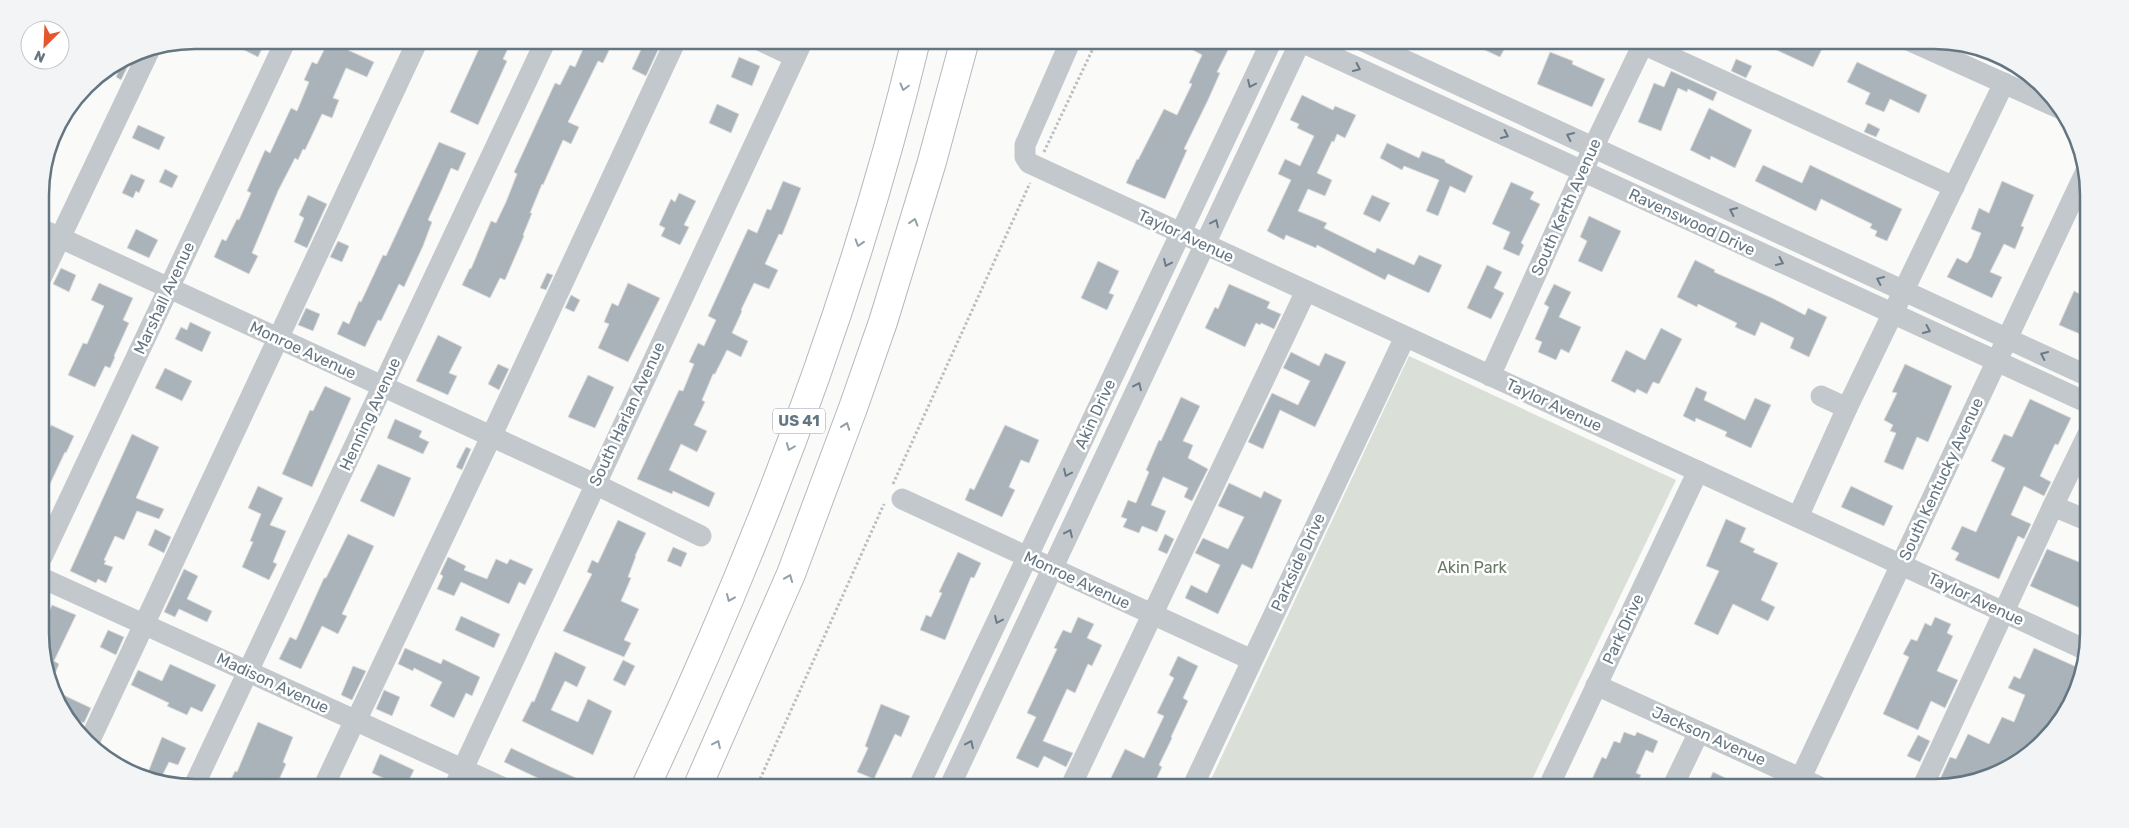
<svg xmlns="http://www.w3.org/2000/svg" width="2129" height="828" font-family="Rubik,sans-serif">
	<rect width="100%" height="100%" fill="#fafaf8"/>
	<polygon fill="#dadfd7" points="1409,356 1676,480 1528,788 1207,788"/>
	<g fill="#aab3b9" stroke="#dcdcda">
		<polygon points="245,40 266,40 258,57 242,49"/>
		<polygon points="329,40 352,40 348,50 374,62 367,77 346,68 333,98 339,100 332,118 322,114 305,150 303,149 298,160 295,158 278,191 252,253 258,256 249,274 214,257 222,239 226,241 237,219 239,220 251,193 247,191 265,150 270,153 291,108 297,111 309,82 304,80 312,62 317,64"/>
		<polygon points="483,40 512,40 503,59 507,61 478,125 450,112"/>
		<polygon points="587,40 614,40 603,63 598,61 568,122 579,127 571,144 563,140 543,185 542,184 530,213 532,213 523,235 524,236 505,280 500,278 490,298 462,285 470,268 471,269 491,221 496,223 506,202 517,174 514,172 555,83 560,85 570,65 575,67"/>
		<polygon points="1196,40 1233,40 1217,72 1220,73 1208,100 1184,149 1187,150 1165,199 1126,183 1137,159 1138,160 1164,109 1177,115 1192,84 1189,83 1202,55 1191,49"/>
		<polygon points="1463,40 1509,40 1500,57"/>
		<polygon points="1755,40 1809,40 1823,47 1813,67"/>
		<polygon points="645,41 659,48 646,76 632,69"/>
		<polygon points="1550,52 1573,61 1572,64 1605,79 1592,107 1537,84"/>
		<polygon points="739,57 760,66 752,86 731,77"/>
		<polygon points="1736,59 1752,66 1746,78 1731,71"/>
		<polygon points="123,61 129,64 121,80 116,77"/>
		<polygon points="1857,62 1927,95 1919,113 1890,99 1884,112 1865,104 1870,93 1847,82"/>
		<polygon points="1671,71 1717,92 1713,101 1688,89 1687,92 1678,88 1661,131 1638,122 1654,83 1664,87"/>
		<polygon points="1302,95 1333,110 1335,106 1356,115 1345,138 1337,134 1334,142 1332,141 1317,173 1332,180 1325,196 1308,189 1298,211 1327,223 1324,228 1375,253 1377,248 1414,265 1419,255 1442,265 1429,293 1388,274 1385,280 1317,245 1316,248 1286,235 1284,240 1267,231 1291,180 1278,174 1285,159 1300,166 1314,136 1297,128 1299,124 1290,120"/>
		<polygon points="717,104 739,114 731,133 709,123"/>
		<polygon points="1709,108 1752,130 1735,168 1711,156 1710,160 1690,150"/>
		<polygon points="1868,123 1880,129 1876,137 1864,132"/>
		<polygon points="138,125 165,137 159,150 132,138"/>
		<polygon points="439,142 466,153 458,171 451,168 442,189 428,220 432,222 423,246 404,287 399,284 381,321 378,320 365,347 337,334 343,321 349,324 359,301 361,302 383,255 386,256"/>
		<polygon points="1387,143 1419,158 1422,151 1445,160 1445,162 1473,176 1465,193 1450,186 1438,216 1426,211 1439,180 1404,166 1402,170 1380,158"/>
		<polygon points="1763,165 1802,183 1810,165 1902,209 1887,241 1875,236 1877,231 1870,228 1872,224 1821,199 1816,211 1755,181"/>
		<polygon points="165,169 178,176 172,188 159,182"/>
		<polygon points="131,174 145,180 139,193 136,191 133,198 122,193"/>
		<polygon points="783,181 801,188 782,235 779,234 765,264 778,270 769,289 754,283 741,310 742,311 732,333 748,341 741,357 727,350 715,374 713,374 702,400 705,402 694,425 707,431 697,452 681,444 669,470 715,493 709,507 673,491 672,494 637,479 679,390 683,391 694,364 689,362 698,343 704,346 716,320 708,316 748,229 757,233 767,209 771,210"/>
		<polygon points="2002,181 2034,195 2021,226 2024,227 2015,249 2004,244 1990,272 2002,277 1992,298 1947,277 1957,258 1967,263 1971,258 1981,233 1971,229 1979,208 1989,213"/>
		<polygon points="1511,182 1534,192 1530,199 1540,204 1521,243 1524,245 1519,256 1503,249 1510,232 1492,224"/>
		<polygon points="679,193 696,201 684,225 689,227 680,245 661,236 665,228 659,225 671,199 675,202"/>
		<polygon points="308,195 327,204 307,248 294,242 304,218 299,215"/>
		<polygon points="1372,195 1390,203 1380,222 1363,214"/>
		<polygon points="1589,216 1621,231 1602,272 1578,261 1587,241 1580,237"/>
		<polygon points="136,229 158,240 149,258 127,248"/>
		<polygon points="338,241 349,246 342,262 330,257"/>
		<polygon points="1695,260 1715,270 1714,272 1772,298 1805,315 1808,308 1827,317 1809,357 1790,348 1794,338 1761,322 1755,336 1735,327 1737,323 1698,304 1697,307 1677,297"/>
		<polygon points="1098,261 1119,271 1109,293 1114,295 1107,310 1081,298"/>
		<polygon points="1487,265 1502,272 1494,288 1504,293 1491,319 1467,308"/>
		<polygon points="61,268 76,275 69,292 53,284"/>
		<polygon points="547,273 553,275 546,290 540,288"/>
		<polygon points="99,283 133,298 123,320 129,323 114,356 115,357 110,368 105,366 95,387 68,375 83,343 87,344 104,306 91,300"/>
		<polygon points="628,283 660,298 628,362 598,348 609,324 604,322 612,303 618,306"/>
		<polygon points="1229,284 1270,302 1267,308 1281,314 1274,329 1261,323 1260,325 1256,323 1245,347 1205,328 1215,307 1218,309"/>
		<polygon points="1554,284 1571,292 1559,317 1581,327 1569,353 1561,349 1556,360 1538,352 1542,342 1535,339 1549,307 1544,304"/>
		<polygon points="2074,291 2088,298 2088,331 2083,328 2080,334 2059,325"/>
		<polygon points="571,295 580,300 574,312 565,308"/>
		<polygon points="306,308 320,314 313,331 298,325"/>
		<polygon points="190,322 211,332 202,352 175,339 181,327 187,330"/>
		<polygon points="1661,328 1682,339 1659,384 1653,382 1647,394 1637,389 1635,393 1611,381 1626,350 1645,360"/>
		<polygon points="438,335 462,347 449,373 457,376 448,395 416,381"/>
		<polygon points="1291,352 1319,366 1325,353 1346,362 1315,427 1280,410 1263,449 1248,442 1272,393 1298,405 1310,381 1283,368"/>
		<polygon points="498,364 509,369 499,390 488,384"/>
		<polygon points="1905,364 1952,386 1928,442 1917,437 1903,470 1884,462 1896,433 1890,431 1893,425 1884,420 1897,393 1892,392"/>
		<polygon points="165,368 192,381 182,401 155,388"/>
		<polygon points="588,375 614,387 595,428 568,417"/>
		<polygon points="325,386 351,398 312,487 282,474 310,410 313,411"/>
		<polygon points="1696,387 1707,392 1704,400 1745,420 1755,398 1771,405 1751,448 1725,436 1727,432 1696,418 1695,422 1683,416"/>
		<polygon points="1181,397 1200,406 1183,441 1193,445 1188,458 1208,469 1192,501 1184,497 1188,488 1163,477 1151,505 1166,511 1157,532 1142,526 1139,533 1123,527 1127,519 1121,517 1128,500 1136,503 1149,472 1146,470 1159,440 1161,441"/>
		<polygon points="2030,399 2071,418 2058,445 2055,444 2040,476 2051,482 2044,496 2024,486 2011,515 2031,524 2024,539 2018,536 1999,579 1955,560 1959,553 1951,549 1962,526 1976,532 2005,468 1991,461 2004,434 2012,437"/>
		<polygon points="395,419 422,431 419,437 429,442 423,454 387,438"/>
		<polygon points="51,425 74,436 66,453 65,452 42,501 42,446"/>
		<polygon points="1005,425 1039,440 1029,463 1021,460 1009,487 1015,490 1002,517 965,500 970,488 974,490"/>
		<polygon points="132,434 159,447 136,498 164,509 159,519 137,511 124,540 115,536 104,560 106,561 104,564 113,567 106,583 98,579 96,583 70,571"/>
		<polygon points="466,447 471,449 462,470 456,467"/>
		<polygon points="378,464 411,478 394,517 360,501"/>
		<polygon points="1229,483 1261,498 1264,491 1282,500 1252,569 1242,564 1218,614 1185,598 1191,585 1207,593 1220,565 1195,553 1203,538 1228,549 1244,517 1218,506"/>
		<polygon points="258,486 283,498 270,525 286,531 273,562 277,564 269,580 242,567 253,542 250,541 261,514 248,508"/>
		<polygon points="1851,486 1893,506 1884,526 1841,507"/>
		<polygon points="1726,519 1746,528 1740,542 1755,549 1753,552 1778,563 1761,600 1775,607 1768,621 1733,604 1718,635 1694,624 1719,571 1706,566"/>
		<polygon points="618,520 646,533 635,556 636,556 628,577 631,578 621,601 639,609 624,640 631,643 624,657 563,631 592,574 587,572 592,560 598,563"/>
		<polygon points="155,529 171,537 164,553 148,545"/>
		<polygon points="348,534 374,546 342,614 347,616 338,634 322,626 301,669 279,659 290,637 296,640 324,578 326,578"/>
		<polygon points="1165,534 1174,539 1167,554 1158,550"/>
		<polygon points="673,547 687,553 681,567 667,561"/>
		<polygon points="2047,549 2089,566 2089,612 2030,586"/>
		<polygon points="958,552 981,563 974,578 971,577 945,640 920,630 926,615 931,617 942,593 939,592"/>
		<polygon points="448,557 466,566 464,570 487,579 496,559 507,564 510,559 533,569 525,585 519,582 509,604 461,582 454,596 437,589 443,576 440,574"/>
		<polygon points="184,569 198,576 187,599 212,611 207,622 179,609 175,617 164,612"/>
		<polygon points="52,605 76,615 54,661 59,664 52,681 43,663 43,626"/>
		<polygon points="461,616 500,634 494,648 455,630"/>
		<polygon points="1078,617 1094,624 1087,638 1102,645 1092,666 1088,664 1075,693 1067,689 1043,741 1073,753 1066,767 1044,756 1038,768 1016,758 1036,717 1027,713 1057,649 1054,648 1063,630 1071,633"/>
		<polygon points="1935,617 1951,624 1947,633 1953,636 1937,671 1958,680 1945,708 1931,701 1918,730 1883,714 1909,657 1903,654 1911,639 1917,641 1925,623 1931,626"/>
		<polygon points="108,630 124,637 116,655 100,647"/>
		<polygon points="405,648 441,664 443,659 480,677 472,696 466,693 454,718 430,706 442,682 414,668 413,671 398,664"/>
		<polygon points="2034,648 2079,668 2050,734 2046,732 2040,745 2028,756 1984,780 1936,788 1950,757 1956,759 1968,734 1989,744 2002,717 2014,722 2025,695 2008,688 2014,676 2020,679"/>
		<polygon points="555,652 586,667 577,687 565,681 551,710 578,722 588,699 612,711 593,755 522,721 532,701 534,702"/>
		<polygon points="1178,656 1198,666 1183,698 1188,701 1171,737 1172,738 1159,765 1162,767 1152,788 1106,788 1125,749 1144,758 1164,716 1157,713 1174,678 1169,675"/>
		<polygon points="623,660 635,666 625,686 613,680"/>
		<polygon points="170,664 216,685 202,712 191,707 187,715 167,706 169,703 131,685 138,670 162,681"/>
		<polygon points="353,666 366,671 352,700 341,695"/>
		<polygon points="384,690 400,697 392,716 376,709"/>
		<polygon points="57,692 91,708 84,723 69,717"/>
		<polygon points="881,704 910,716 901,737 895,734 874,779 857,772 868,748 865,746"/>
		<polygon points="258,722 293,737 283,762 286,764 278,782 268,778 263,788 227,788 235,771 237,772"/>
		<polygon points="1624,732 1635,736 1637,732 1658,741 1653,753 1646,750 1636,773 1641,775 1635,788 1588,788 1602,757 1606,759 1614,741 1620,743"/>
		<polygon points="1918,735 1930,741 1920,762 1907,756"/>
		<polygon points="162,737 186,748 178,765 169,762 159,782 145,780"/>
		<polygon points="511,748 553,768 599,788 543,788 546,782 504,762"/>
		<polygon points="380,754 414,770 405,788 372,773"/>
		<polygon points="1713,772 1746,788 1706,788"/>
	</g>
	<g fill="none" stroke-linecap="round" stroke-linejoin="round">
		<defs>
			<g id="highway">
				<path d="M645 788C758 548 854 298 916 40"/>
				<polyline points="697,788 791,574 853,408 883,322 931,165 965,40"/>
			</g>
		</defs>
		<use href="#highway" stroke="#b4b9bd" stroke-width="30"/>
		<g stroke="#bbbfc2" stroke-width="3" stroke-dasharray="2.5 2.5" stroke-linecap="butt">
			<polyline points="1044,152 1097,40"/>
			<polyline points="893,484 1030,183"/>
			<polyline points="756,788 884,504"/>
		</g>
		<g stroke="#c3c8cc" stroke-width="21">
			<polyline points="759,40 795,57"/>
			<polyline points="1071,40 1025,145 1025,157 1029,163 2086,650"/>
			<polyline points="1297,40 2088,403"/>
			<polyline points="1361,40 2088,376"/>
			<polyline points="1634,40 1954,187"/>
			<polyline points="1908,40 2061,109"/>
			<polyline points="41,229 595,484 701,536"/>
			<polyline points="41,278 150,49"/>
			<polyline points="1490,376 1594,146 1645,40"/>
			<polyline points="1821,396 1847,408"/>
			<polyline points="902,499 1252,660"/>
			<polyline points="2053,506 2089,521"/>
			<polyline points="1798,517 1847,408 2004,83"/>
			<polyline points="42,557 286,40"/>
			<polyline points="42,578 504,788"/>
			<polyline points="1596,685 1822,788"/>
			<polyline points="356,721 491,437 676,40"/>
			<polyline points="89,742 418,40"/>
			<polyline points="193,788 546,40"/>
			<polyline points="323,788 355,720"/>
			<polyline points="454,788 803,40"/>
			<polyline points="918,788 1272,40"/>
			<polyline points="949,788 1301,40"/>
			<polyline points="1070,788 1306,291"/>
			<polyline points="1192,788 1405,337"/>
			<polyline points="1548,788 1698,471"/>
			<polyline points="1672,788 1699,732"/>
			<polyline points="1796,788 2086,171"/>
			<polyline points="1922,788 2053,506 2088,434"/>
		</g>
		<use href="#highway" stroke="#fff" stroke-width="28"/>
	</g>
	<defs><path id="oneway-chevron" d="M-2-3.5L2.5 0L-2 3.5" fill="none" stroke-width="1.6" stroke-linecap="round" stroke-linejoin="round" transform="scale(1.25)"/></defs>
	<g stroke="#6a7a87">
		<use href="#oneway-chevron" transform="translate(1357 68) rotate(25)"/>
		<use href="#oneway-chevron" transform="translate(1251 84) rotate(115)"/>
		<use href="#oneway-chevron" transform="translate(1505 135) rotate(25)"/>
		<use href="#oneway-chevron" transform="translate(1570 136) rotate(-155)"/>
		<use href="#oneway-chevron" transform="translate(1733 211) rotate(-155)"/>
		<use href="#oneway-chevron" transform="translate(1215 223) rotate(-65)"/>
		<use href="#oneway-chevron" transform="translate(1780 262) rotate(25)"/>
		<use href="#oneway-chevron" transform="translate(1167 263) rotate(115)"/>
		<use href="#oneway-chevron" transform="translate(1880 280) rotate(-155)"/>
		<use href="#oneway-chevron" transform="translate(1927 330) rotate(24)"/>
		<use href="#oneway-chevron" transform="translate(2044 355) rotate(-155)"/>
		<use href="#oneway-chevron" transform="translate(1138 386) rotate(-65)"/>
		<use href="#oneway-chevron" transform="translate(1067 473) rotate(115)"/>
		<use href="#oneway-chevron" transform="translate(1069 533) rotate(-65)"/>
		<use href="#oneway-chevron" transform="translate(998 620) rotate(115)"/>
		<use href="#oneway-chevron" transform="translate(970 744) rotate(-65)"/>
	</g>
	<g stroke="#939fa8">
		<use href="#oneway-chevron" transform="translate(904 87) rotate(105)"/>
		<use href="#oneway-chevron" transform="translate(914 222) rotate(-73)"/>
		<use href="#oneway-chevron" transform="translate(859 243) rotate(107)"/>
		<use href="#oneway-chevron" transform="translate(846 426) rotate(-70)"/>
		<use href="#oneway-chevron" transform="translate(790 447) rotate(111)"/>
		<use href="#oneway-chevron" transform="translate(789 578) rotate(-68)"/>
		<use href="#oneway-chevron" transform="translate(730 598) rotate(113)"/>
		<use href="#oneway-chevron" transform="translate(717 744) rotate(-65)"/>
	</g>
	<g text-anchor="middle" dominant-baseline="central" stroke-width="5" stroke-linejoin="round" paint-order="stroke">
		<rect fill="#fff" stroke="#939fa8" stroke-width="1" x="773" y="408.5" width="52" height="25" rx="4"/>
		<g font-size="15" font-weight="bold" fill="#657683">
			<text x="799" y="421">US 41</text>
		</g>
		<g font-size="16" fill="#657683" stroke="#fff">
			<text transform="translate(1566 207) rotate(-66)">South Kerth Avenue</text>
			<text transform="translate(1692 222) rotate(25)">Ravenswood Drive</text>
			<text transform="translate(1186 236) rotate(25)">Taylor Avenue</text>
			<text transform="translate(164 298) rotate(-65)">Marshall Avenue</text>
			<text transform="translate(303 350) rotate(25)">Monroe Avenue</text>
			<text transform="translate(1554 405) rotate(25)">Taylor Avenue</text>
			<text transform="translate(370 414) rotate(-65)">Henning Avenue</text>
			<text transform="translate(627 414) rotate(-65)">South Harlan Avenue</text>
			<text transform="translate(1095 414) rotate(-65)">Akin Drive</text>
			<text transform="translate(1941 479) rotate(-65)">South Kentucky Avenue</text>
			<text transform="translate(1298 562) rotate(-65)">Parkside Drive</text>
			<text transform="translate(1077 580) rotate(25)">Monroe Avenue</text>
			<text transform="translate(1976 599) rotate(25)">Taylor Avenue</text>
			<text transform="translate(1623 629) rotate(-65)">Park Drive</text>
			<text transform="translate(273 683) rotate(25)">Madison Avenue</text>
			<text transform="translate(1709 736) rotate(24)">Jackson Avenue</text>
		</g>
		<g font-size="16" fill="#687a64" stroke="#fff">
			<text x="1472" y="567">Akin Park</text>
		</g>
	</g>
	<path d="M0 0H2129V828H0ZM195 49H1934A146 146 0 0 1 2080 195V633A146 146 0 0 1 1934 779H195A146 146 0 0 1 49 633V195A146 146 0 0 1 195 49Z" fill="#f3f4f5" fill-rule="evenodd"/>
	<path fill="none" stroke="#657683" stroke-width="2.5" d="M195 49H1934A146 146 0 0 1 2080 195V633A146 146 0 0 1 1934 779H195A146 146 0 0 1 49 633V195A146 146 0 0 1 195 49Z"/>
	<g transform="translate(45 45) rotate(204)"><circle r="24" fill="#ffffff" stroke="#c1c8cd"/>
	<path d="M0-4L9 19L0 12L-9 19Z" fill="#e4572e"/>
	<text y="-8" font-size="14" font-weight="bold" text-anchor="middle" fill="#657683">N</text>
	</g>
</svg>
